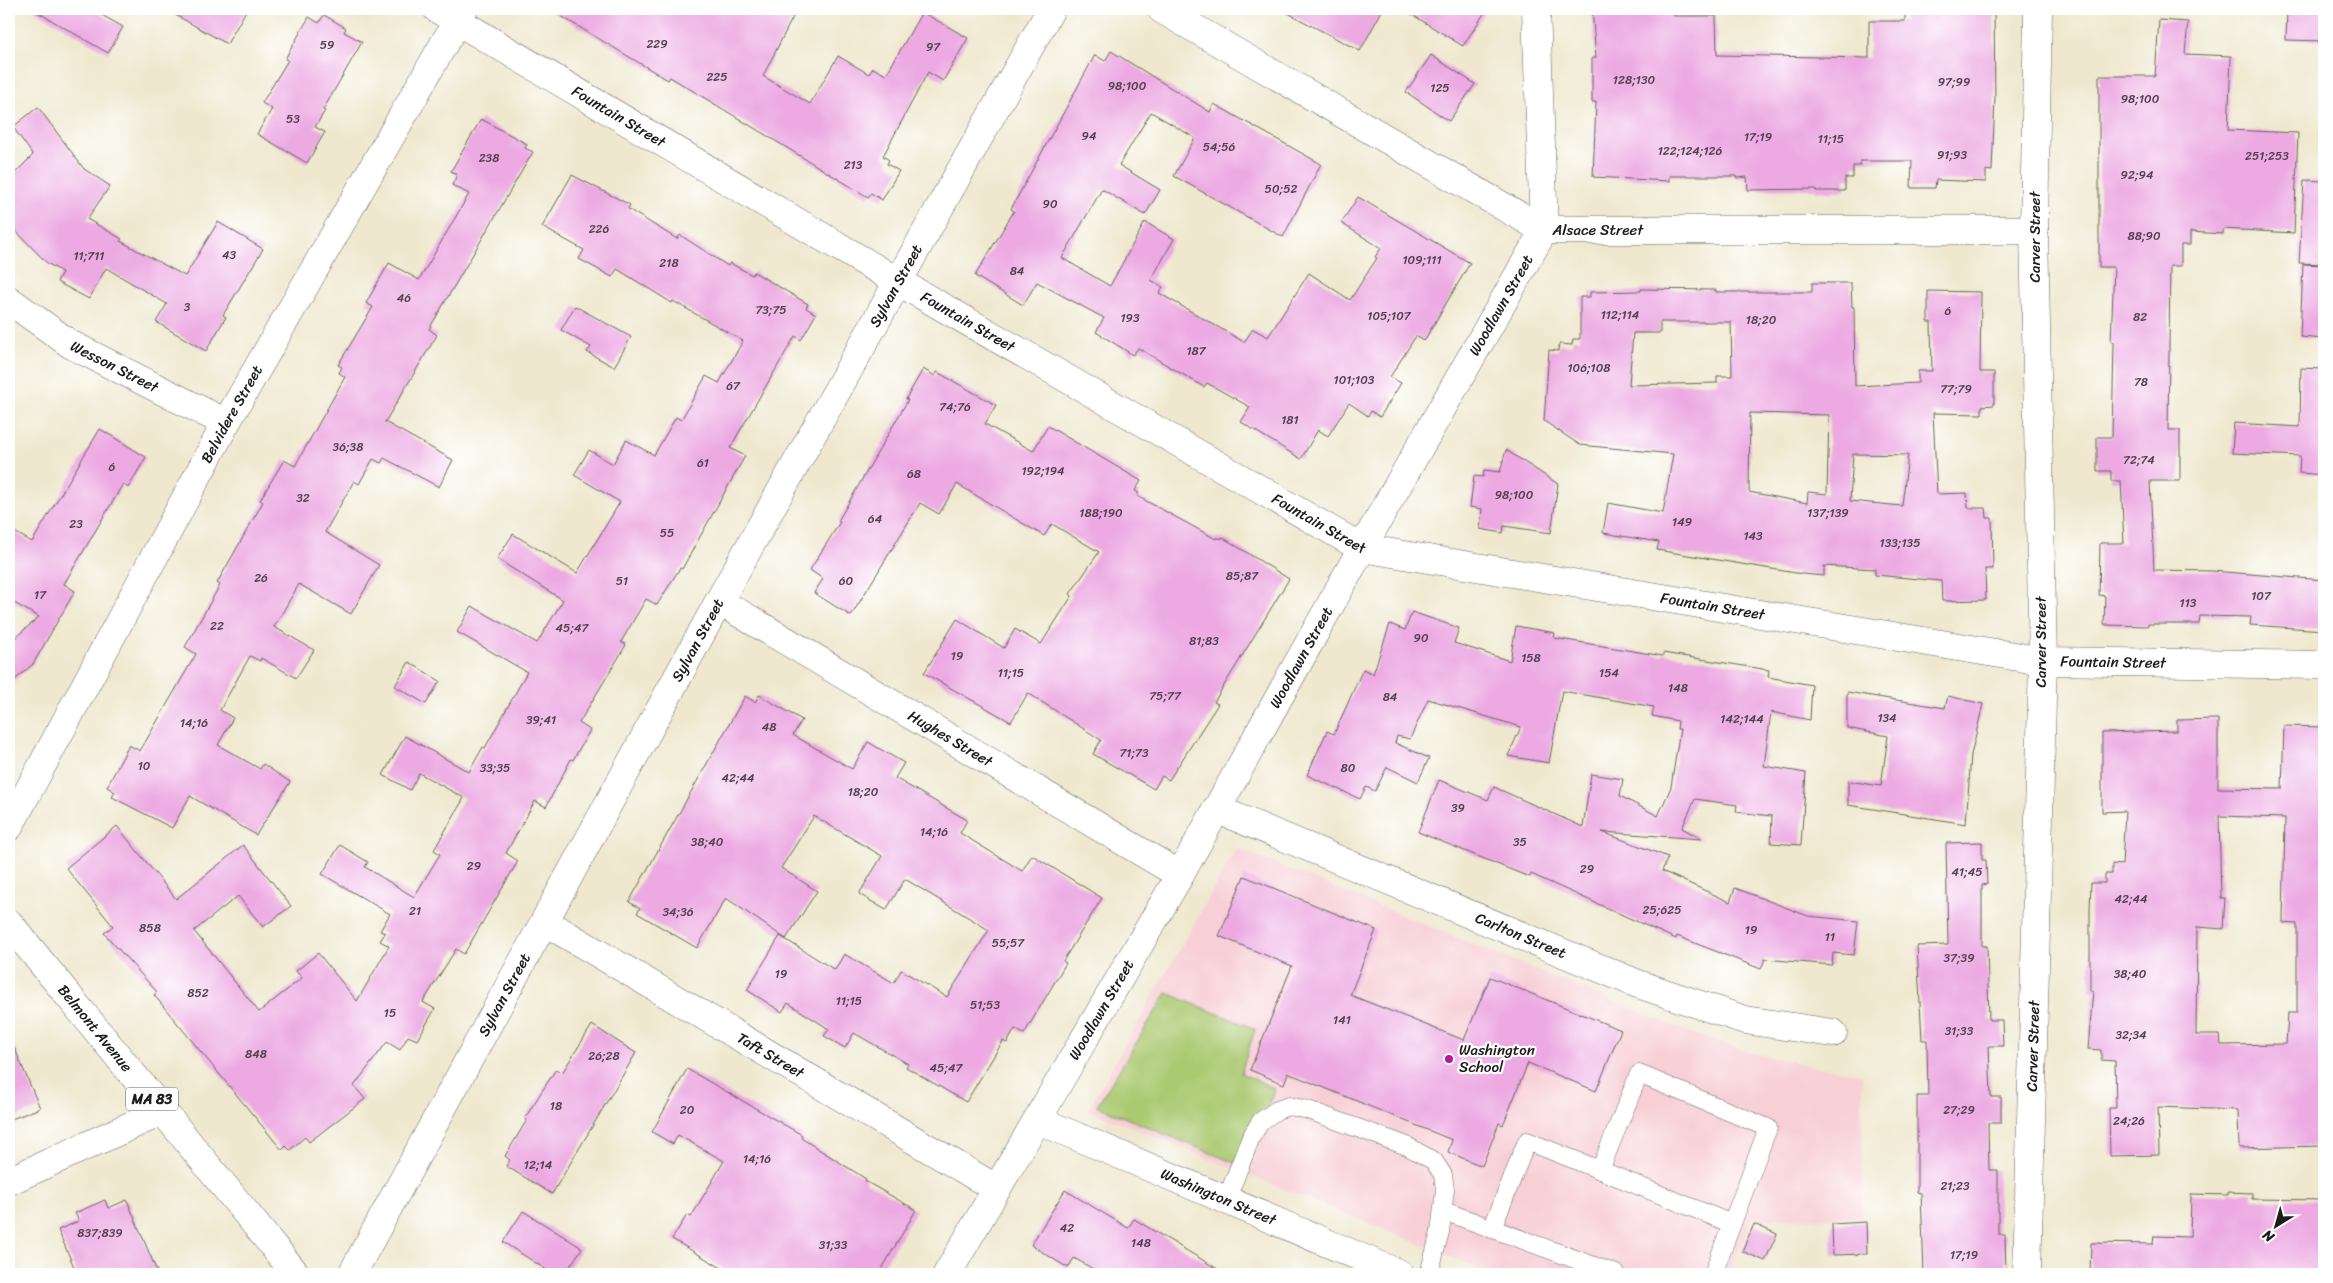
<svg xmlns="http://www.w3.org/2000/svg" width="2333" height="1283" font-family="Sriracha,sans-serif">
	<rect width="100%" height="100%" fill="#fff"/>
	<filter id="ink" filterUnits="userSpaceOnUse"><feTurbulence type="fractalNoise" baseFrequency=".02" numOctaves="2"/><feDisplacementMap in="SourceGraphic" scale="10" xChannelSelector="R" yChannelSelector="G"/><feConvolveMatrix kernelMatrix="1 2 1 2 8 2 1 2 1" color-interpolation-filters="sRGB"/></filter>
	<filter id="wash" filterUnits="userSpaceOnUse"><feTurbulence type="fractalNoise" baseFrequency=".0096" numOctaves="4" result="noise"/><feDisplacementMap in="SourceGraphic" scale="20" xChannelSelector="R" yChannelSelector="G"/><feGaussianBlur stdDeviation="1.12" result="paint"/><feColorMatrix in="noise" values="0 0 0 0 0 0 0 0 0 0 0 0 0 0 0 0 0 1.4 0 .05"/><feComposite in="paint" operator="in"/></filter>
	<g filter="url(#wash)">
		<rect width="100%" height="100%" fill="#efe8cf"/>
		<polygon fill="#f7cfd5" points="1237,848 1691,1033 1749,1052 1812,1066 1862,1074 1862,1218 1751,1219 1729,1274 1493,1274 1088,1110"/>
		<polygon fill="#aac971" stroke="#637246" points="1167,993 1255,1029 1241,1073 1275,1089 1242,1166 1097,1106"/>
		<g id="blocks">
			<g fill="#eca9e2" fill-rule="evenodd">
				<polygon points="32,9 91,9 123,27 108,53"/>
				<polygon points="165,9 247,9 227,44"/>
				<polygon points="549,9 797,9 763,76 810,104 838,56 869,74 873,68 886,75 922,12 968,38 943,81 928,72 883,156 889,160 887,164 899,171 882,200 871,193 868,197 670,77 668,80"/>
				<polygon points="1280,9 1383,9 1360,51"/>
				<polygon points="1403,9 1487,9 1463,46"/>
				<polygon points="1592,9 1673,9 1674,16 1716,16 1717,55 1869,58 1869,21 1905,21 1905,9 1994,9 1995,98 1992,171 1986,170 1986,182 1936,180 1935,188 1911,188 1912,161 1860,161 1860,166 1853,166 1853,178 1845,178 1845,191 1816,191 1816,189 1748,190 1747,177 1736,178 1736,176 1669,176 1669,181 1593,177 1596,102 1592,102 1592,58 1596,58"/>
				<polygon points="2287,9 2324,9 2324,41 2286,40"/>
				<polygon points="324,15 346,28 344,32 362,42 323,110 325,111 315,127 325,132 307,163 257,134 272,109 262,103 288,60 285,59 309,17 319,23"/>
				<polygon points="2159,20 2188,22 2185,54 2231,56 2228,130 2298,133 2294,233 2223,229 2223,234 2190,232 2190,245 2181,245 2181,266 2170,266 2168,430 2180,430 2180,481 2150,481 2154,570 2212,571 2324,580 2324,630 2250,625 2251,617 2200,616 2199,624 2148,624 2148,626 2104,625 2105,596 2099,595 2100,543 2124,543 2121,481 2111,481 2111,471 2097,471 2097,437 2112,437 2114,342 2111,342 2114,267 2099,267 2099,76 2155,76"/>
				<polygon points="1111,51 1210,112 1214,104 1321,164 1283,237 1174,176 1195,138 1151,112 1119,165 1160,190 1145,215 1102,189 1062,258 1110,286 1145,222 1174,239 1151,280 1163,287 1159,293 1244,342 1253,329 1268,337 1309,273 1350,300 1377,258 1375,257 1381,248 1341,223 1358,197 1470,263 1424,341 1416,336 1390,377 1401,383 1380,417 1371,411 1368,416 1349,403 1328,436 1318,430 1301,459 1241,422 1250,407 1207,383 1204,387 1138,348 1133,355 1096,332 1104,318 1037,282 1023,305 975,276 1014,211 1011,209 1095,55 1105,61"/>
				<polygon points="1431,55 1475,84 1449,121 1406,92"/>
				<polygon points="38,107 84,169 110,186 87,219 122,239 120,241 185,276 218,222 263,249 223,315 226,317 206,351 156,322 167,304 106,268 89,299 57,282 62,272 47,263 9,224 9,179 33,155 13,127"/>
				<polygon points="481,119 527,144 525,148 533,152 429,329 437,335 385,422 453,460 439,487 384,458 381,463 373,459 359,484 354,481 325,532 379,565 351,614 299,584 274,627 314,650 296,678 261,658 260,661 250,656 220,710 233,718 218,745 260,769 263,764 290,782 256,835 190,796 172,828 112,797 115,792 107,787 129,745 140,751 196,654 185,647 220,585 217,583 263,502 260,500 284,460 295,466 345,377 339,373 342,367 338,365 373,307 366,303 389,263 419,280 469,194 452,185 457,175 451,171"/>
				<polygon points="572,175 630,205 628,209 677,239 680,235 728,266 730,263 752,275 754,272 808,304 806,308 816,314 801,340 795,336 730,448 745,456 682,569 680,568 657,605 646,599 621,642 626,645 579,723 590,730 573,760 571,759 546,807 535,801 506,853 518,861 464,954 456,949 423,1002 435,1009 417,1040 408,1036 400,1050 387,1042 354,1086 365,1099 309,1142 305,1137 290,1150 286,1146 282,1150 154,995 157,992 104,933 113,926 66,868 117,826 176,899 243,845 291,906 263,927 238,896 194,931 259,1012 302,978 296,971 318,953 357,1001 389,946 380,941 385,933 380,931 390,914 322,874 340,845 368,862 365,867 414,897 440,854 434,850 464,798 419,773 410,790 383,775 405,736 469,772 483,747 485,748 527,672 457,632 472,606 537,643 563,600 497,559 513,534 577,573 620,502 574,475 589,450 613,464 626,440 654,455 676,417 681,420 706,376 719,383 743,341 673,301 672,303 617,269 612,277 579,259 584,250 542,227"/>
				<polygon points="2304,180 2324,181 2324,264 2299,263"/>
				<polygon points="2303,264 2324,265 2324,339 2300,337"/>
				<path d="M1812 283H1851L1852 307H1854L1855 386 1918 383V371H1932L1931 322H1928V291L1981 292 1980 372H1994V405L1982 406V414L1933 413 1937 494 1967 493 1968 508H1986L1987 518H1992L1993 569H1985L1986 600 1942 601 1941 581 1875 575V569L1824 566V576L1802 574 1657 550 1659 542 1603 533 1608 503 1663 513 1673 454 1580 445 1544 421 1549 350 1558 351 1559 344 1572 345 1573 339H1580V297H1590V292L1641 291V289L1716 290V292H1812ZM1660 322H1731L1732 376H1717V383L1629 385 1633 333H1660ZM1750 413 1829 415 1827 494 1808 492 1807 503 1749 492ZM1853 454 1908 455 1902 506 1850 501Z"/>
				<polygon points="575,306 631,337 614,367 587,352 591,347 561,330"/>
				<polygon points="2301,368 2324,369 2324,475 2299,473 2300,456 2232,453 2234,423 2300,427"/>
				<polygon points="923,369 935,376 937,372 996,405 985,424 1033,451 1048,426 1141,481 1135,491 1139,493 1137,496 1216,539 1217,537 1221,539 1222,537 1289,579 1214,702 1218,704 1169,780 1162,776 1154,789 1093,754 1101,740 1028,693 1011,722 924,673 957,619 1004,648 1015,629 1041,644 1072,596 1070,594 1099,552 1052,524 1044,536 957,484 939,514 920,503 851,616 814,593 823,579 810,570 840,522 838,521 908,400 906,399"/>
				<polygon points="100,429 146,457 128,488 123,484 64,584 75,591 33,664 9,685 9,643 39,617 9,600 9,529 32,542"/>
				<polygon points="1506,450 1558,484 1551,533 1504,526 1503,533 1480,529 1482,509 1470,507 1474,476 1483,477 1484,470 1500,472"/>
				<polygon points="1412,612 1459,628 1454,643 1510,661 1516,626 1555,633 1554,638 1663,656 1663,653 1769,670 1768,677 1812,685 1810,720 1771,712 1764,766 1806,773 1801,845 1771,843 1772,816 1736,812 1737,805 1695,799 1682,828 1702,839 1602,832 1668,857 1662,871 1730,902 1735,888 1808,916 1858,921 1854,955 1833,953 1832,965 1765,959 1761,969 1677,936 1676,939 1531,874 1530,877 1519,873 1418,832 1439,780 1488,800 1494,787 1583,827 1591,774 1623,779 1620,796 1658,816 1671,787 1680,729 1677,729 1678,721 1652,716 1654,707 1562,691 1549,763 1508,756 1521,727 1428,699 1410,739 1397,736 1395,743 1429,758 1418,782 1387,767 1375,791 1366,787 1360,799 1307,775 1327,731 1334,734 1363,669 1373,674 1390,624 1405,630"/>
				<polygon points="409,662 440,681 426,704 395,686"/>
				<polygon points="1847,692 1945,708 1948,696 1983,704 1971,755 1966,824 1848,805 1848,781 1881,786 1888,736 1847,728"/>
				<polygon points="759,695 802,720 793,735 852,769 868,742 904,763 895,778 967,820 960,833 1022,871 1032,855 1102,898 1063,961 1066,963 1024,1034 1015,1029 1007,1043 1003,1041 966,1102 906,1067 908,1064 854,1033 845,1048 824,1036 829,1029 788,1003 782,1012 747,990 780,936 835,970 844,954 894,983 901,970 947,997 989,930 905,879 886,910 859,894 882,856 814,816 781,868 817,891 786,939 726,898 697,948 637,913 640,908 629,902 745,696 755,702"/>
				<path d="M2218 719V788L2282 789 2284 726 2324 727V1146L2239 1148 2238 1110 2158 1107 2159 1155 2110 1156 2109 1108H2116L2115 1061 2101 1060V1050L2088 1049 2093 991H2090V908L2091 883H2105V874H2112V864L2122 865 2125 811 2102 812V733L2177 731V720ZM2219 816 2285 818 2283 923 2297 924V1013H2288L2286 1044 2221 1045 2220 1035H2196L2197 927 2223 929 2225 898H2221Z"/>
				<polygon points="1982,842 1982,860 1986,860 1987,884 1982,885 1982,946 1987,946 1989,1020 2002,1020 2003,1046 1989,1046 1991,1097 2001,1097 2001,1123 1988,1123 1989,1170 1998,1170 1998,1234 2005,1234 2006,1274 1924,1274 1921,1193 1917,1192 1917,1096 1928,1096 1927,1040 1922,1040 1917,946 1948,945 1946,843"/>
				<polygon points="1244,876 1376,930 1350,995 1464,1040 1490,977 1621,1030 1596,1091 1528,1063 1503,1125 1499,1123 1482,1166 1448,1152 1452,1140 1288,1073 1284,1084 1250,1070 1292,966 1219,936"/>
				<polygon points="592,1025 636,1053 552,1194 506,1166 510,1160 505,1156 527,1120 525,1118 556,1069 562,1073"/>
				<polygon points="9,1035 40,1108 9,1120"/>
				<polygon points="687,1069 802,1135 801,1138 866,1179 865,1181 916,1210 879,1274 732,1274 672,1239 687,1215 691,1217 724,1161 678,1135 673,1144 652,1132"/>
				<polygon points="1065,1190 1128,1228 1134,1219 1226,1274 1102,1274 1074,1258 1068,1268 1031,1245"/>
				<polygon points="2228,1192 2252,1193 2252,1199 2324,1200 2324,1273 2090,1274 2091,1243 2153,1244 2154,1236 2190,1237 2191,1194 2228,1195"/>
				<polygon points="105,1200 108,1208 127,1200 158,1274 77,1274 58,1230 79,1221 75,1213"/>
				<polygon points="523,1211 582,1248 565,1274 553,1274 503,1242"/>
				<polygon points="1866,1222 1867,1254 1833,1255 1832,1224"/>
				<polygon points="1754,1224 1777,1234 1765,1261 1742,1251"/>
			</g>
		</g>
	</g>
	<g filter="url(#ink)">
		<use href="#blocks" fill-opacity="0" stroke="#66635b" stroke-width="1"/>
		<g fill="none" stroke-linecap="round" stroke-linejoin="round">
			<defs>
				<g id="lane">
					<polyline points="1600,1170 1732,1224"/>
					<polyline points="1226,1201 1251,1137 1261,1121 1277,1110 1289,1106 1308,1110 1407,1146 1434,1161 1443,1175 1445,1190 1440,1232 1429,1274"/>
					<polyline points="1444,1211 1616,1274"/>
					<polyline points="1492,1229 1527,1141 1600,1170 1639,1074 1768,1128 1713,1274"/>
				</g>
				<g id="street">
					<path id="s1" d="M1161 9 1544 230H2034"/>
					<path id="s2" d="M9 300 70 344 226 423"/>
					<path id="s3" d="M719 601 1180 875"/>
					<path id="s4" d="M1216 809 1638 984 1745 1020 1833 1033"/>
					<path id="s5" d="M9 827 226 423 464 9"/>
					<path id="s6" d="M545 922 997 1189"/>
					<path id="s7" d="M1038 1120 1400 1274"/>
					<polyline points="9,1181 163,1111"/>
					<path id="s8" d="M352 1274 719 601 1051 9"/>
					<path id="s9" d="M947 1274 1180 875 1362 548 1544 230 1536 9"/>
					<path id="s10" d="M2027 1274 2043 661 2034 230 2038 9"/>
				</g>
				<g id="secondary">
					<path id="s11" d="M437 9 897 281 1362 548 2043 661 2324 665"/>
				</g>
				<g id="primary">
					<path id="s12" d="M9 923 296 1274"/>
				</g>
			</defs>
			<use href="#lane" stroke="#66635b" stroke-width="19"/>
			<use href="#street" stroke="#66635b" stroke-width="29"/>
			<use href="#secondary" stroke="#66635b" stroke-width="29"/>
			<use href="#primary" stroke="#66635b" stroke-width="29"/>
			<use href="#lane" stroke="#fff" stroke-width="18"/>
			<use href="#street" stroke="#fff" stroke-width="28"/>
			<use href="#secondary" stroke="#fff" stroke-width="28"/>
			<use href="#primary" stroke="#fff" stroke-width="28"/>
		</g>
	</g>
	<circle fill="#b5179e" stroke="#fff" stroke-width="2" cx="1449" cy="1059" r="5"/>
	<g text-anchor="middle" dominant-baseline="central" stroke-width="4.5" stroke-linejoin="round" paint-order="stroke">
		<g font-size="12" fill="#503f4e">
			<text x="657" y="44">229</text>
			<text x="327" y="45">59</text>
			<text x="933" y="47">97</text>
			<text x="717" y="77">225</text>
			<text x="1634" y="80">128;130</text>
			<text x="1954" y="82">97;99</text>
			<text x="1127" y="86">98;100</text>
			<text x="1440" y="88">125</text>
			<text x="2140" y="99">98;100</text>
			<text x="293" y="119">53</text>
			<text x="1089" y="136">94</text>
			<text x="1758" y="137">17;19</text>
			<text x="1831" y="139">11;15</text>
			<text x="1219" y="147">54;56</text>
			<text x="1690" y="151">122;124;126</text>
			<text x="1952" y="155">91;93</text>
			<text x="2267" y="156">251;253</text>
			<text x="489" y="158">238</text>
			<text x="853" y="165">213</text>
			<text x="2137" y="175">92;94</text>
			<text x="1281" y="189">50;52</text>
			<text x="1050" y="204">90</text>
			<text x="599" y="229">226</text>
			<text x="2144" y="236">88;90</text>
			<text x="229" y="255">43</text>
			<text x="89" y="256">11;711</text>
			<text x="1422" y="260">109;111</text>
			<text x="669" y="263">218</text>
			<text x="1017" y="271">84</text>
			<text x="404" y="298">46</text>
			<text x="187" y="307">3</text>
			<text x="771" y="310">73;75</text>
			<text x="1948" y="311">6</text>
			<text x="1620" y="315">112;114</text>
			<text x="1389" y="316">105;107</text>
			<text x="2140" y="317">82</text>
			<text x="1130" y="318">193</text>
			<text x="1761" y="320">18;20</text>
			<text x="1196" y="351">187</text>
			<text x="1589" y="368">106;108</text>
			<text x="1354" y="380">101;103</text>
			<text x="2141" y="382">78</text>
			<text x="733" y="386">67</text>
			<text x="1956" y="389">77;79</text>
			<text x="955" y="407">74;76</text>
			<text x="1290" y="420">181</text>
			<text x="348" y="447">36;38</text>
			<text x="2139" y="460">72;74</text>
			<text x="703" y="463">61</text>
			<text x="112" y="467">6</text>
			<text x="1043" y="471">192;194</text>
			<text x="914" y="474">68</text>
			<text x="1514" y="495">98;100</text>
			<text x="303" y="498">32</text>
			<text x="1101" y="513">188;190</text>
			<text x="1828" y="513">137;139</text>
			<text x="875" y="519">64</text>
			<text x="1682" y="522">149</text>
			<text x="76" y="524">23</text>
			<text x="667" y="533">55</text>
			<text x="1753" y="536">143</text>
			<text x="1900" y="543">133;135</text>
			<text x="1242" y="576">85;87</text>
			<text x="261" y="578">26</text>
			<text x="622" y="581">51</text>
			<text x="846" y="581">60</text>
			<text x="40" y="595">17</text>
			<text x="2261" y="596">107</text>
			<text x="2188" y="603">113</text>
			<text x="217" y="626">22</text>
			<text x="572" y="628">45;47</text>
			<text x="1421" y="638">90</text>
			<text x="1204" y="641">81;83</text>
			<text x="957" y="656">19</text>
			<text x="1531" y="658">158</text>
			<text x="1011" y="673">11;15</text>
			<text x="1609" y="673">154</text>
			<text x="1678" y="688">148</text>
			<text x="1165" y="696">75;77</text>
			<text x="1390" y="697">84</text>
			<text x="1887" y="718">134</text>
			<text x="1742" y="719">142;144</text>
			<text x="541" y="720">39;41</text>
			<text x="194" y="723">14;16</text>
			<text x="769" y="727">48</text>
			<text x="1134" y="753">71;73</text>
			<text x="144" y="766">10</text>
			<text x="495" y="768">33;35</text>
			<text x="1348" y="768">80</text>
			<text x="738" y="778">42;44</text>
			<text x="863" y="792">18;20</text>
			<text x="1458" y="808">39</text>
			<text x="934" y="832">14;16</text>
			<text x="707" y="842">38;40</text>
			<text x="1520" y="842">35</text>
			<text x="474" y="866">29</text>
			<text x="1587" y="869">29</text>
			<text x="1967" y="872">41;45</text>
			<text x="2131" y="899">42;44</text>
			<text x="1662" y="910">25;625</text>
			<text x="415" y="911">21</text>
			<text x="678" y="912">34;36</text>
			<text x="150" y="928">858</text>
			<text x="1751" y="930">19</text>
			<text x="1830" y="937">11</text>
			<text x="1008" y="943">55;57</text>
			<text x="1959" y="958">37;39</text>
			<text x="781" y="974">19</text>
			<text x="2130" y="974">38;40</text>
			<text x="198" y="993">852</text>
			<text x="849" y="1001">11;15</text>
			<text x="985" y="1005">51;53</text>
			<text x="390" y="1013">15</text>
			<text x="1342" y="1020">141</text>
			<text x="1959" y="1031">31;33</text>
			<text x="2131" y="1035">32;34</text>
			<text x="256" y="1054">848</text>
			<text x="604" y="1056">26;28</text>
			<text x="946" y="1068">45;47</text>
			<text x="556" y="1106">18</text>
			<text x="687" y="1110">20</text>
			<text x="1959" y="1110">27;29</text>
			<text x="2129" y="1121">24;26</text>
			<text x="757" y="1159">14;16</text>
			<text x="538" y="1165">12;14</text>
			<text x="1955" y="1186">21;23</text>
			<text x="1067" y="1228">42</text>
			<text x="100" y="1233">837;839</text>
			<text x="1141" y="1243">148</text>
			<text x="833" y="1245">31;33</text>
			<text x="1964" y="1255">17;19</text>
		</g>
		<rect fill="#fff" stroke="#606060" stroke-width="1" x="126" y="1087.5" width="52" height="23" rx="4"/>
		<g font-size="14" font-weight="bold" fill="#1c1c1c">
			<text x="152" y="1099">MA 83</text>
		</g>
		<g font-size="15" fill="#1c1c1c" stroke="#fff">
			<text stroke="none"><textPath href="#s11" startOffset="211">Fountain Street</textPath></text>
			<text stroke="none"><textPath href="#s1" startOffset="496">Alsace Street</textPath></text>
			<text transform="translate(2035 237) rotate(-90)">Carver Street</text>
			<text stroke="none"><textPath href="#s8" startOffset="1128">Sylvan Street</textPath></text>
			<text stroke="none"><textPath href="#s9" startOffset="1116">Woodlawn Street</textPath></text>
			<text stroke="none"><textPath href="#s11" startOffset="616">Fountain Street</textPath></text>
			<text stroke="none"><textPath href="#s2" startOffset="125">Wesson Street</textPath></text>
			<text stroke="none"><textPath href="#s5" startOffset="469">Belvidere Street</textPath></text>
			<text stroke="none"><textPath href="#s11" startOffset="1021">Fountain Street</textPath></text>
			<text stroke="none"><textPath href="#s11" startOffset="1426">Fountain Street</textPath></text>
			<text stroke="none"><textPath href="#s8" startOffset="722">Sylvan Street</textPath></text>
			<text transform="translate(2041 642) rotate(-90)">Carver Street</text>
			<text stroke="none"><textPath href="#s9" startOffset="711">Woodlawn Street</textPath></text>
			<text stroke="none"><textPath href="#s11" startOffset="1831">Fountain Street</textPath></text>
			<text stroke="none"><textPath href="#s3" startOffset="269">Hughes Street</textPath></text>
			<text stroke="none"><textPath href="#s4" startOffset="330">Carlton Street</textPath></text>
			<text stroke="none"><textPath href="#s8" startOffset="318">Sylvan Street</textPath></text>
			<text stroke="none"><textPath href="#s9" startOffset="306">Woodlawn Street</textPath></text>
			<text stroke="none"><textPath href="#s12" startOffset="136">Belmont Avenue</textPath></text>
			<text stroke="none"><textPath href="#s10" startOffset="228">Carver Street</textPath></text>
			<text stroke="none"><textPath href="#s6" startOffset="262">Taft Street</textPath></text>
			<text stroke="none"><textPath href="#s7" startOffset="196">Washington Street</textPath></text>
		</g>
		<g font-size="15" fill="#1c1c1c" stroke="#fff" text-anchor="start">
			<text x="1459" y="1050">Washington<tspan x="1459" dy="17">School</tspan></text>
		</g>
	</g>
	<rect width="2333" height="1283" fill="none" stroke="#fff" stroke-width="30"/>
	<g transform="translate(2276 1226) rotate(217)" stroke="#ffffff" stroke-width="4" paint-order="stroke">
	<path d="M0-4L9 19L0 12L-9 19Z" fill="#1c1c1c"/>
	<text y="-8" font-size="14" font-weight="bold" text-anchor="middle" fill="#1c1c1c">N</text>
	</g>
</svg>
